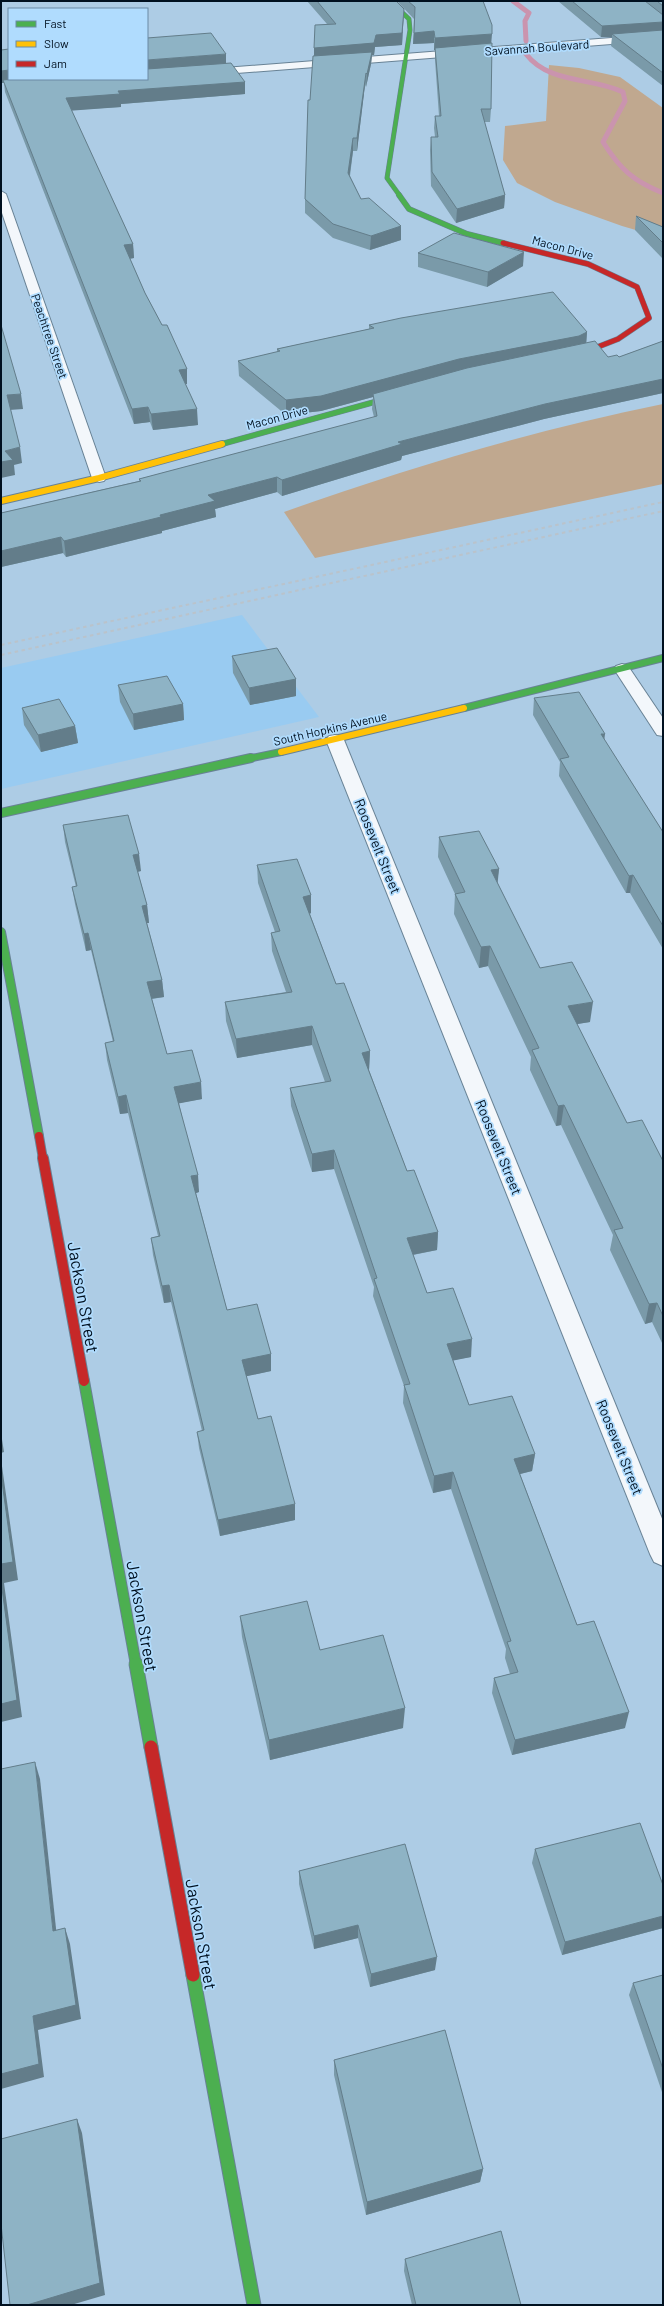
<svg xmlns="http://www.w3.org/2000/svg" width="664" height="2306" font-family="Barlow,sans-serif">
	<rect width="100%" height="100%" fill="#adcce5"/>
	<polygon fill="#99cbf1" points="242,615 319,717 1,789 1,668"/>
	<g fill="#c0a88f">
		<polygon points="549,65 579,68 620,77 663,108 663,238 622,226 555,202 517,183 503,160 505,126 546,121"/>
		<path d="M663 404V484L315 558 284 512C407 468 534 430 663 404Z"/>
	</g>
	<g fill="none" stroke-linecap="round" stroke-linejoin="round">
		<g stroke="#ca94ae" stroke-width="5">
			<polyline points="513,1 529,13 525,21 526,41"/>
			<path d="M526 54C549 84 591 77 623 92L625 101 603 142C620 169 633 181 663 193"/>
		</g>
		<defs>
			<g id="street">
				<polygon points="663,34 663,40 147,80 144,79 147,79 147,74"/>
				<polygon points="1,191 6,194 106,478 104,481 99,482 92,478 1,210"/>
				<polygon points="622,664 628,666 663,718 663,736 657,735 614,669 616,666"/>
				<polygon points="335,735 341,736 344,740 663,1521 663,1566 654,1562 650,1554 326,740 329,736"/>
			</g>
			<polyline id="fast-far5" points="390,1 409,19 410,30 387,178 400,196"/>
			<g id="fast-far4">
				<polyline points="399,195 409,209 467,234 503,243"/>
				<polyline points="222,444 400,395"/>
			</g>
			<g id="fast-far3">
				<polyline points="464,708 663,658"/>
				<polyline points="247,759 281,752"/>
			</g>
			<g id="fast-far2">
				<polyline points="1,813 251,758"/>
				<polyline points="1,932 39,1136"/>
			</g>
			<polyline id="fast-far1" points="84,1381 136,1665"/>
			<g id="fast">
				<polyline points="136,1664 151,1747"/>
				<polyline points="193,1975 254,2305"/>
			</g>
			<polyline id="slow-far1" points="220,445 222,444"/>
			<g id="slow">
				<polyline points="1,501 99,478 222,444"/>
				<polyline points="281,752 464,708"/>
			</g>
			<polyline id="jam-far3" points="503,243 588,264 637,287 649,318 618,339 572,357"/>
			<polyline id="jam-far2" points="39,1136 43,1159"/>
			<polyline id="jam-far1" points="43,1158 84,1381"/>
			<polyline id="jam" points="151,1747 193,1975"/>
		</defs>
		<use href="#street" stroke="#688295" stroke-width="2"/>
		<use href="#fast-far5" stroke="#688295" stroke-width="5"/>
		<use href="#fast-far4" stroke="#688295" stroke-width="6"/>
		<use href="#fast-far3" stroke="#688295" stroke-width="8"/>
		<use href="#fast-far2" stroke="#688295" stroke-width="10"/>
		<use href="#fast-far1" stroke="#688295" stroke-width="12"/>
		<use href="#fast" stroke="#688295" stroke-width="15"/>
		<use href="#slow-far1" stroke="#688295" stroke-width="6"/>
		<use href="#slow" stroke="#688295" stroke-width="8"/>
		<use href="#jam-far3" stroke="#688295" stroke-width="6"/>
		<use href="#jam-far2" stroke="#688295" stroke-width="10"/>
		<use href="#jam-far1" stroke="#688295" stroke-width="12"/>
		<use href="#jam" stroke="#688295" stroke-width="15"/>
		<use href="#street" fill="#f3f7fb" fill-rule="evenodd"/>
		<use href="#fast-far5" stroke="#4caf50" stroke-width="4"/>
		<use href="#fast-far4" stroke="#4caf50" stroke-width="5"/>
		<use href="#fast-far3" stroke="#4caf50" stroke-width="6"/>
		<use href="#fast-far2" stroke="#4caf50" stroke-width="8"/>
		<use href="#fast-far1" stroke="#4caf50" stroke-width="10"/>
		<use href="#fast" stroke="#4caf50" stroke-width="13"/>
		<use href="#slow-far1" stroke="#ffc107" stroke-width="5"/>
		<use href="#slow" stroke="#ffc107" stroke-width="6"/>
		<use href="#jam-far3" stroke="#c62828" stroke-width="5"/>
		<use href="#jam-far2" stroke="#c62828" stroke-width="8"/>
		<use href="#jam-far1" stroke="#c62828" stroke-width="10"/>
		<use href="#jam" stroke="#c62828" stroke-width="13"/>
		<g stroke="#bac3cb" stroke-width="2" stroke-dasharray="3.5 3.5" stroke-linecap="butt">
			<polyline points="1,645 663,502"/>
			<polyline points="1,655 663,511"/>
		</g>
	</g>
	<g fill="#7a9aa9">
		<polygon points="307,1 396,1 404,9 402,45 375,47 374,55 372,55 371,64 366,87 365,85 357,151 353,151 350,176 361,199 401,226 401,240 370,250 333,238 305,213 305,199 310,100 314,56 327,24"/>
		<polygon points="397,1 483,1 491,43 491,109 490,122 484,122 505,195 504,208 456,223 431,186 430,150 431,137 435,137 434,128 435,116 439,116 435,60 435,50 434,50 434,43 413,44 414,19"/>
		<polygon points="558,1 663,1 663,86 611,46 612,37 601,37"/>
		<polygon points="1,50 9,79 147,79 226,63 245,82 245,94 121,104 121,107 71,110 133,244 134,258 130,259 145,293 162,325 187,369 187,384 185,384 198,425 153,430 150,422 134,424 5,92 4,83 1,83"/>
		<polygon points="636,216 663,227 663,259 635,230"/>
		<polygon points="418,253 523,266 487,287 418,267"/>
		<polygon points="369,325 587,332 586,343 608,357 619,357 663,341 663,393 544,419 402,456 401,460 282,496 277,492 215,509 216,517 162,531 162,533 66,557 63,553 1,567 1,513 139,481 139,479 374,417 372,409 373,397 321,411 286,415 239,376 238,361 277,352 277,349 369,329"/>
		<polygon points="232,656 296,679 296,696 250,705 233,673"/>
		<polygon points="118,685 183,704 184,720 134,730 120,702"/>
		<polygon points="534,698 604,740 663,832 663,949 630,893 626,893 559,776 560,762 533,715"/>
		<polygon points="22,708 75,726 78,743 41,752 24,725"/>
		<polygon points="63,825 141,871 138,872 147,905 149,923 147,923 162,980 164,997 152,999 167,1054 202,1099 179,1103 199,1192 196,1193 227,1310 271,1354 271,1371 246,1376 258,1419 295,1504 295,1520 220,1536 199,1448 197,1432 202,1431 171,1302 164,1303 153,1255 151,1238 158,1236 128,1113 120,1114 107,1060 105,1043 113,1042 91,950 86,951 75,904 72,887 76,887 65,842"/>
		<polygon points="439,837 499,869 497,882 540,968 590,1022 577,1024 627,1123 663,1161 663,1345 652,1322 645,1324 610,1250 613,1235 561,1125 556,1126 530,1070 531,1057 488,966 479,968 454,914 455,894 438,857"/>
		<polygon points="257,865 311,895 311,913 310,914 336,984 370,1051 369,1070 407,1171 438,1232 437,1250 413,1255 427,1293 471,1357 453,1360 469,1405 535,1454 532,1471 520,1474 577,1625 625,1728 512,1755 492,1693 494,1678 510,1674 505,1658 506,1649 451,1489 433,1493 403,1403 404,1386 373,1296 374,1287 334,1169 312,1172 291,1106 290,1088 325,1082 312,1045 237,1058 226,1021 225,1002 286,992 272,951 271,933 275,932 258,883"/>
		<polygon points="240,1616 403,1728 270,1760 242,1637"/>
		<polygon points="535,1849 663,1885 663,1928 562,1955 532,1863"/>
		<polygon points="299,1871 435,1970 370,1987 358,1938 314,1949 299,1884"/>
		<polygon points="663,1975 663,2095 629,1995 633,1983"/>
		<polygon points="334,2060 483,2169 480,2182 366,2215 334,2075"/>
		<polygon points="405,2259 521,2305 412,2305 404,2271"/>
	</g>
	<g fill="#637d8a">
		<polygon points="404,9 402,45 375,47 374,55 372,55 371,64 366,87 367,74 371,55 314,60 314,48 376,35"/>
		<polygon points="663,22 663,33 612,34 612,37 601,37 602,26"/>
		<polygon points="434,31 434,43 413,44 414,33"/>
		<polygon points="492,34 491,46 434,50 435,38"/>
		<polygon points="226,54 226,66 147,72 147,60"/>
		<polygon points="9,70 9,79 62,79 3,80 4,83 1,83 1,71"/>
		<polygon points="366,73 365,85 357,151 357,138"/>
		<polygon points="245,82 245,94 121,104 121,107 67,111 66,98 118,91"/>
		<polygon points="353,138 353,151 348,186 348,173"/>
		<polygon points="505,195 504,208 456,223 457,209"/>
		<polygon points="401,226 401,240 370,250 371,236"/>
		<polygon points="133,244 134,258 125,259 124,245"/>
		<polygon points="524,252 523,266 487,287 488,272"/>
		<polygon points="587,332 586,347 373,394 373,397 321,411 286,415 286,400 459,359"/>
		<polygon points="187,369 187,384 180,385 179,370"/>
		<polygon points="663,379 663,393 544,419 402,456 401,460 282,496 282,480 398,442 545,404"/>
		<polygon points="21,394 23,409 9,410 7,395"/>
		<polygon points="148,407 150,422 134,424 132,409"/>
		<polygon points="197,409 198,425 153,430 151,414"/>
		<polygon points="20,447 22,463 14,465 15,475 1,478 1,462 5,451"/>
		<polygon points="277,477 277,492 215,509 216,517 162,531 162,533 66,557 64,541 160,515 208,495"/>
		<polygon points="61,537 63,553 1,567 1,551"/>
		<polygon points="296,679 296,696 250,705 249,688"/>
		<polygon points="183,704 184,720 134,730 133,714"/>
		<polygon points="75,726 78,743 41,752 38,735"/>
		<polygon points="601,734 605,734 603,751"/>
		<polygon points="139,854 141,871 135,872 133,855"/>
		<polygon points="499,869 497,889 491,870"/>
		<polygon points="633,875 630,893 626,893 629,876"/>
		<polygon points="311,895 311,913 304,915 303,897"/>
		<polygon points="147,905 149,923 144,923 142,906"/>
		<polygon points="88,933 91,950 86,951 84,934"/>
		<polygon points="490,946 488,966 479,968 481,947"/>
		<polygon points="162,980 164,997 149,999 147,982"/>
		<polygon points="593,1002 590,1022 565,1026 568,1006"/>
		<polygon points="312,1026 312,1045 237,1058 236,1039"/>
		<polygon points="370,1051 369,1070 362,1071 362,1053"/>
		<polygon points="201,1082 202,1099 176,1104 174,1087"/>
		<polygon points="126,1095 128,1113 120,1114 118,1097"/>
		<polygon points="564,1105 561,1125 556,1126 558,1106"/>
		<polygon points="334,1150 334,1169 312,1172 312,1154"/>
		<polygon points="198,1175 199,1192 193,1194 191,1176"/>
		<polygon points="438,1232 437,1250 406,1256 407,1238"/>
		<polygon points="169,1285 171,1302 164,1303 162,1286"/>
		<polygon points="657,1303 652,1322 645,1324 649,1304"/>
		<polygon points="472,1339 471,1357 446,1362 447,1344"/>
		<polygon points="271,1354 271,1371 243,1377 242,1360"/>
		<polygon points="1,1433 4,1452 1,1453"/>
		<polygon points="535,1454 532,1471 512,1476 514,1459"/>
		<polygon points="1,1459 18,1580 4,1583 22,1717 1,1722"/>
		<polygon points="453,1472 451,1489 433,1493 434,1476"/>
		<polygon points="295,1504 295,1520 220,1536 218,1520"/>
		<polygon points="405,1708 403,1728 270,1760 269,1740"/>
		<polygon points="629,1712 625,1728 512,1755 515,1740"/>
		<polygon points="35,1762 40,1779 58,1947 53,1931"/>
		<polygon points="663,1916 663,1928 562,1955 565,1942"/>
		<polygon points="358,1925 358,1938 314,1949 314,1936"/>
		<polygon points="65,1928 70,1944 81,2019 38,2030 44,2077 1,2089 1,2074 33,2016"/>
		<polygon points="437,1957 435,1970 370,1987 371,1974"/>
		<polygon points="77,2119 82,2133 105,2295 71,2305 27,2305"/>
		<polygon points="483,2169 480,2182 366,2215 367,2202"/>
	</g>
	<g fill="#8eb3c5" stroke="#637d8a">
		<polygon points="317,1 396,1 404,9 402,33 376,35 374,43 314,48 315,25 336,24"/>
		<polygon points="408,1 483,1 492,25 492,34 435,38 434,31 414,33 415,7"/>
		<polygon points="572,1 645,1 663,15 663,22 602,26"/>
		<polygon points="657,1 663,1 663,6"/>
		<polygon points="663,30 663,73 612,34"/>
		<polygon points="211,33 226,54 147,60 147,38"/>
		<polygon points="492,43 491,109 481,109 505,195 457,209 432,172 431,137 438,137 435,116 441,116 435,48"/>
		<polygon points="9,49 9,70 1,71 1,50"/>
		<polygon points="372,52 367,74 366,73 357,138 353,138 348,173 361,199 369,198 401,226 371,236 333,224 305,199 308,100 310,100 313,56"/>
		<polygon points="231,63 245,82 118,91 120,94 66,98 133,244 124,245 145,293 162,325 167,325 187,369 179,370 197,409 151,414 148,407 132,409 3,80 14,79 147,79 147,69"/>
		<polygon points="636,216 663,227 663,243"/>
		<polygon points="454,233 524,252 488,272 418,253"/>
		<polygon points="553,292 587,332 579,336 459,359 321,396 286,400 238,361 280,351 277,349 374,328 369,325 401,318"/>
		<polygon points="1,325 21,394 7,395 20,447 5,451 13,460 1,462"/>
		<polygon points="595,341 608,357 617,355 619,357 663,341 663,379 545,404 398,442 402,444 282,480 277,477 208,495 215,501 160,515 161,517 64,541 61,537 1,551 1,513 141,481 139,479 377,416 373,394 467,368"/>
		<polygon points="277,648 296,679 249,688 232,656"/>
		<polygon points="167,676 183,704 133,714 118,685"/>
		<polygon points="579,692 605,734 601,734 663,832 663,926 633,875 629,876 567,771 560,759 569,757 534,698"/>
		<polygon points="59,699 75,726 38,735 22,708"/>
		<polygon points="128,815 139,854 133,855 147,905 142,906 162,980 147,982 167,1054 192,1050 201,1082 174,1087 198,1175 191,1176 227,1310 257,1304 271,1354 242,1360 258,1419 271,1416 295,1504 218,1520 197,1432 204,1430 169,1285 162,1286 151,1238 160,1236 126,1095 118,1097 105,1043 114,1041 88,933 84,934 72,887 77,886 63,825"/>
		<polygon points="479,831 499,869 491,870 540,968 572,962 593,1002 568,1006 627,1123 642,1120 663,1161 663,1316 657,1303 649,1304 614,1230 623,1228 564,1105 558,1106 532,1050 539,1048 490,946 481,947 455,894 465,892 439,837"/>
		<polygon points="297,859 311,895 303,897 336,984 344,983 370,1051 362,1053 407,1171 414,1170 438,1232 407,1238 427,1293 453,1288 472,1339 447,1344 469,1405 512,1396 535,1454 514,1459 577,1625 594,1621 629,1712 515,1740 494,1678 518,1672 507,1642 511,1641 453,1472 434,1476 404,1385 410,1384 374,1279 377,1278 334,1150 312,1154 290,1088 331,1081 312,1026 236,1039 225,1002 292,992 271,933 280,931 257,865"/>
		<polygon points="1,1474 13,1562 1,1564"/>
		<polygon points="1,1581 17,1700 1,1704"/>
		<polygon points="307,1601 320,1650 383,1635 405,1708 269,1740 240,1616"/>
		<polygon points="35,1762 53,1931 65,1928 76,2005 33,2016 39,2064 1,2074 1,1769"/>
		<polygon points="640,1823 663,1885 663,1916 565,1942 535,1849"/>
		<polygon points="405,1844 437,1957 371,1974 358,1925 314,1936 299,1871"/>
		<polygon points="663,1975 663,2069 633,1983"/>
		<polygon points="445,2030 483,2169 367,2202 334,2060"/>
		<polygon points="77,2119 100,2283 27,2305 10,2305 1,2224 1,2139"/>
		<polygon points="501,2231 521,2305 416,2305 405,2259"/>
	</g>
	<g text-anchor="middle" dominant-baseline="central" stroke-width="3.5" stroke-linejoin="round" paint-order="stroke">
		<g font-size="12" fill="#00101f" stroke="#b0dcfe">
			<text transform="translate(537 47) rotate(-4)">Savannah Boulevard</text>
			<text transform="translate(563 247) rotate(15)">Macon Drive</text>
			<text transform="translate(50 336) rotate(71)">Peachtree Street</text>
			<text transform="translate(277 417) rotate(-15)">Macon Drive</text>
			<text transform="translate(330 728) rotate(-13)">South Hopkins Avenue</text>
		</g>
		<g font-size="14" fill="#00101f" stroke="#b0dcfe">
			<text transform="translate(378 846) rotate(68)">Roosevelt Street</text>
			<text transform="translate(499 1147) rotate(68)">Roosevelt Street</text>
			<text transform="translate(620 1447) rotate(68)">Roosevelt Street</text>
		</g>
		<g font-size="17" fill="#00101f" stroke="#b0dcfe">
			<text transform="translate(84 1297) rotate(80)">Jackson Street</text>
			<text transform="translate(143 1616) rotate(80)">Jackson Street</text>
			<text transform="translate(202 1934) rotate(80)">Jackson Street</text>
		</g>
	</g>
	<rect width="664" height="2306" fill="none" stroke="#00101f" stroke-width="4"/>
	<rect x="8" y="8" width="140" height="72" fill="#b0dcfe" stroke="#6a8aa5"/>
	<rect x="16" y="21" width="20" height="6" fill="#4caf50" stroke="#6a8aa5"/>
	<text x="44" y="28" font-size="12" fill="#00101f">Fast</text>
	<rect x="16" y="41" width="20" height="6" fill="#ffc107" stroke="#6a8aa5"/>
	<text x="44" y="48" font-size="12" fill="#00101f">Slow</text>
	<rect x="16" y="61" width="20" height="6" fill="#c62828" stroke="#6a8aa5"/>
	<text x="44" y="68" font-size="12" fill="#00101f">Jam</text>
</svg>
